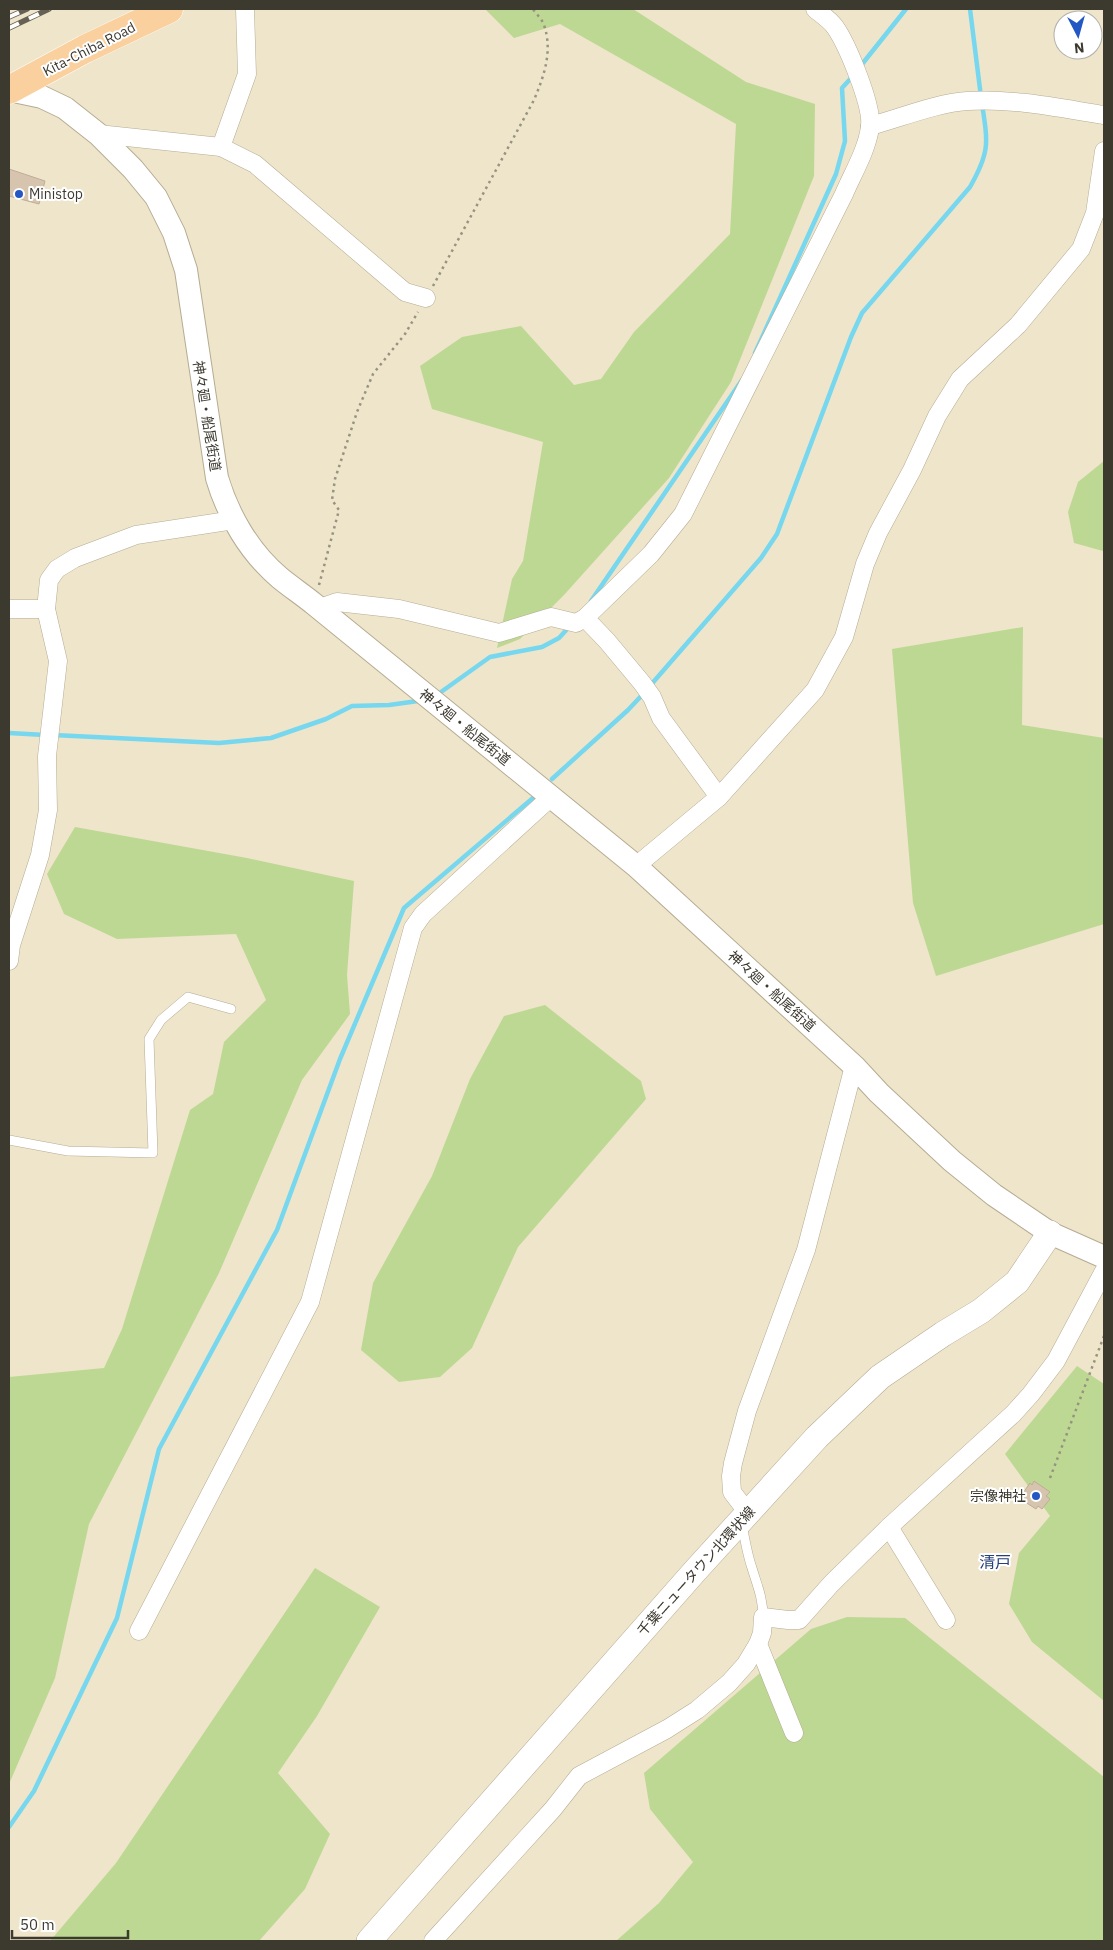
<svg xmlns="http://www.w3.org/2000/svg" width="1113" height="1950" font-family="'IBM Plex Sans','Noto Sans JP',sans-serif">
	<rect width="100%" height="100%" fill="#eee5cb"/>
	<g fill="#bdd893">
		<polygon points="485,9 633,9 746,82 815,104 814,176 731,382 669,478 564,595 520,639 497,648 512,579 523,561 543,442 432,409 420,366 462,337 521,326 574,385 601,379 634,332 730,234 736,124 560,24 514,38"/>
		<polygon points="1104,461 1104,550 1103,551 1074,543 1068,512 1078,482"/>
		<polygon points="1023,627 1022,725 1104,738 1104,924 936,976 913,903 892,649"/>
		<polygon points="75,827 247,858 354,881 347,975 350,1014 302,1080 219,1273 89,1524 55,1678 9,1784 9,1377 104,1368 122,1329 190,1110 213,1094 224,1042 266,1000 236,934 117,939 64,914 47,874"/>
		<polygon points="545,1005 641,1081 646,1099 518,1247 472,1348 440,1377 399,1382 361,1350 373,1283 432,1176 470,1079 504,1016"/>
		<polygon points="1077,1366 1104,1384 1104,1701 1032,1642 1009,1604 1019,1553 1050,1516 1005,1454"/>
		<polygon points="315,1568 380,1607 317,1716 278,1773 330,1834 305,1889 259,1941 50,1941 116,1863"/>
		<polygon points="847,1617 905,1618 1104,1777 1104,1941 616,1941 659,1903 693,1862 650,1809 644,1773 811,1629"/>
	</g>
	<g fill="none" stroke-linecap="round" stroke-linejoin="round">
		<g stroke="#76d7ee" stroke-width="4.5">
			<polyline points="970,9 981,97"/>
			<polyline points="859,68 906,9"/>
			<polyline points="755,353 836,174 845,141 842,88 853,76"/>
			<polyline points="591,601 742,380"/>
			<path d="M649 687 761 558 777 534 851 337 862 313 970 187C990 152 988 143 982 104"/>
			<polyline points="441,692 490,657 542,647 559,638 570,626"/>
			<polyline points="9,733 45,735"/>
			<polyline points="53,735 219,743 271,738 326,719 352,706 389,705 418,701"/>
			<polyline points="552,779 628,710 644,693"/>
			<polyline points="9,1827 34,1791 117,1618 159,1449 277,1230 340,1059 404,908 533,798"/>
		</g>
	</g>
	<g fill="#d6c4ae" stroke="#bfad98">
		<polygon points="9,169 45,181 39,204 9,196"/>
		<polygon points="1034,1481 1050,1492 1046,1496 1050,1499 1042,1509 1038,1506 1036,1509 1022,1500 1026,1495 1023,1493 1030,1483 1032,1485"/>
	</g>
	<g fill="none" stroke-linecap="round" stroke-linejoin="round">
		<defs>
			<g id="service">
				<polyline points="9,1140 68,1151 153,1153 149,1039 161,1020 188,997 231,1009"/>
				<path d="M742 1525C745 1539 747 1554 752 1568 757 1585 763 1598 763 1617"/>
			</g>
			<g id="minor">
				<path d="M870 126C900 118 937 103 967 101 1013 98 1059 108 1104 115"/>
				<polyline points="98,134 221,147 255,164 405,292 426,298"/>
				<polyline points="221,147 247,74 245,9"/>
				<path d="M320 608 337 602 399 609 499 633 551 617 576 623 585 618 651 554 683 514 844 194C853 173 867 150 870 127 873 106 847 44 835 27 830 20 821 14 815 9"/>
				<polyline points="9,609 46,609"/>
				<polyline points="585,618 607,641 642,683 652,697 661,718 719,797"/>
				<polyline points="636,866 719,797 815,690 844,637 865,564 878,533 912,470 937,416 960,379 1018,325 1081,249 1095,213 1104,151"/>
				<polyline points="9,961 11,945 40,855 48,810 47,756 58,661 46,609 49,580 57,569 75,558 136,535 234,520"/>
				<polyline points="748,1513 732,1492 731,1476 733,1463 747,1411 806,1250 854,1066"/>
				<polyline points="889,1527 946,1620"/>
				<polyline points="139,1631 310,1302 413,928 423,914 551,797"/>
				<polyline points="758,1644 794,1733"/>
				<polyline points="433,1941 553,1809 579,1776 667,1729 697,1710 729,1683 746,1664 758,1644 762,1633 763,1617 788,1620 799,1620 831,1584 889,1527 1013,1414 1031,1394 1056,1361 1104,1271"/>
			</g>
			<path id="tertiary" d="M9 90 42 97 65 108 98 134 133 169 156 197 174 233 186 270 217 478C228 515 249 552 280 578 291 587 303 595 314 604L636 866 854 1066 879 1093 952 1161 994 1195 1050 1233 1104 1257"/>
			<polyline id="secondary" points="369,1941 695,1571 817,1437 880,1377 943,1334 981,1311 1017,1282 1050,1233"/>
			<polyline id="trunk" points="9,90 85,49 169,9"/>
		</defs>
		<use href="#service" stroke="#b5ac93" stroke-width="10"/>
		<use href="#minor" stroke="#b5ac93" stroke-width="19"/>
		<use href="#tertiary" stroke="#b5ac93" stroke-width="24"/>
		<use href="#secondary" stroke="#b5ac93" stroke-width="26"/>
		<use href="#trunk" stroke="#fff" stroke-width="29"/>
		<g stroke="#989280" stroke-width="2.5" stroke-dasharray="2.5 4" stroke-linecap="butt">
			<path d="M433 286 534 100C544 76 553 51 544 25 542 19 536 14 533 9"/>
			<polyline points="319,585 339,510 332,500 335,479 357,412 373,374 405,334 418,312"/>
			<polyline points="1050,1478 1104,1336"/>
		</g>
		<use href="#service" stroke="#fff" stroke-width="9"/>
		<use href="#minor" stroke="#fff" stroke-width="18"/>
		<use href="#tertiary" stroke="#fff" stroke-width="22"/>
		<use href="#secondary" stroke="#fff" stroke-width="25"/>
		<use href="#trunk" stroke="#fad09e" stroke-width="28"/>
		<defs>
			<g id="rail">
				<polyline points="9,17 27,9"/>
				<polyline points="9,28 49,9"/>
			</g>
		</defs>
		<use href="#rail" stroke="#666154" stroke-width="5.5"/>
		<use href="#rail" stroke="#fff" stroke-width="4" stroke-dasharray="11" stroke-linecap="butt"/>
	</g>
	<g fill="#2357c4" stroke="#fff" stroke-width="2">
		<circle cx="19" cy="194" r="5"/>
		<circle cx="1036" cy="1496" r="5"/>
	</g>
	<g text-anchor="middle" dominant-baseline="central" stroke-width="4" stroke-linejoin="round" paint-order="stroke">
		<g font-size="14" fill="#3c392f" stroke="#fff">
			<text transform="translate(89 49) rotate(-27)">Kita-Chiba Road</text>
			<text transform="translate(207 416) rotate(81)">神々廻・船尾街道</text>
			<text transform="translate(465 727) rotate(39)">神々廻・船尾街道</text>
			<text transform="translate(772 991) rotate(42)">神々廻・船尾街道</text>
			<text transform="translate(696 1571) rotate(-48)">千葉ニュータウン北環状線</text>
		</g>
		<g font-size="14" fill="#3c392f" stroke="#fff" text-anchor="start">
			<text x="29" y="194">Ministop</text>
			<text x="1026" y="1496" text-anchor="end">宗像神社</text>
		</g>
		<g font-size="16" fill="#264179" stroke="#fff">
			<text x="995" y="1562">清戸</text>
		</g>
	</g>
	<rect width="1113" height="1950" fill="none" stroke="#3c392f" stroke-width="20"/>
	<g transform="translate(1078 35) rotate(174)"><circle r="24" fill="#ffffff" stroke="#b1b0ac"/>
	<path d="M0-4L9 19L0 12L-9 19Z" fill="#2357c4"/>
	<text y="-8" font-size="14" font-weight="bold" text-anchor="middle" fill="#3c392f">N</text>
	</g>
	<path d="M12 1930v8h116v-8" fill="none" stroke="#3c392f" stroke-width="2.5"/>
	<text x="20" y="1930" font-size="15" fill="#3c392f" stroke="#ffffff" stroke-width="4" paint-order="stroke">50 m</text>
</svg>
